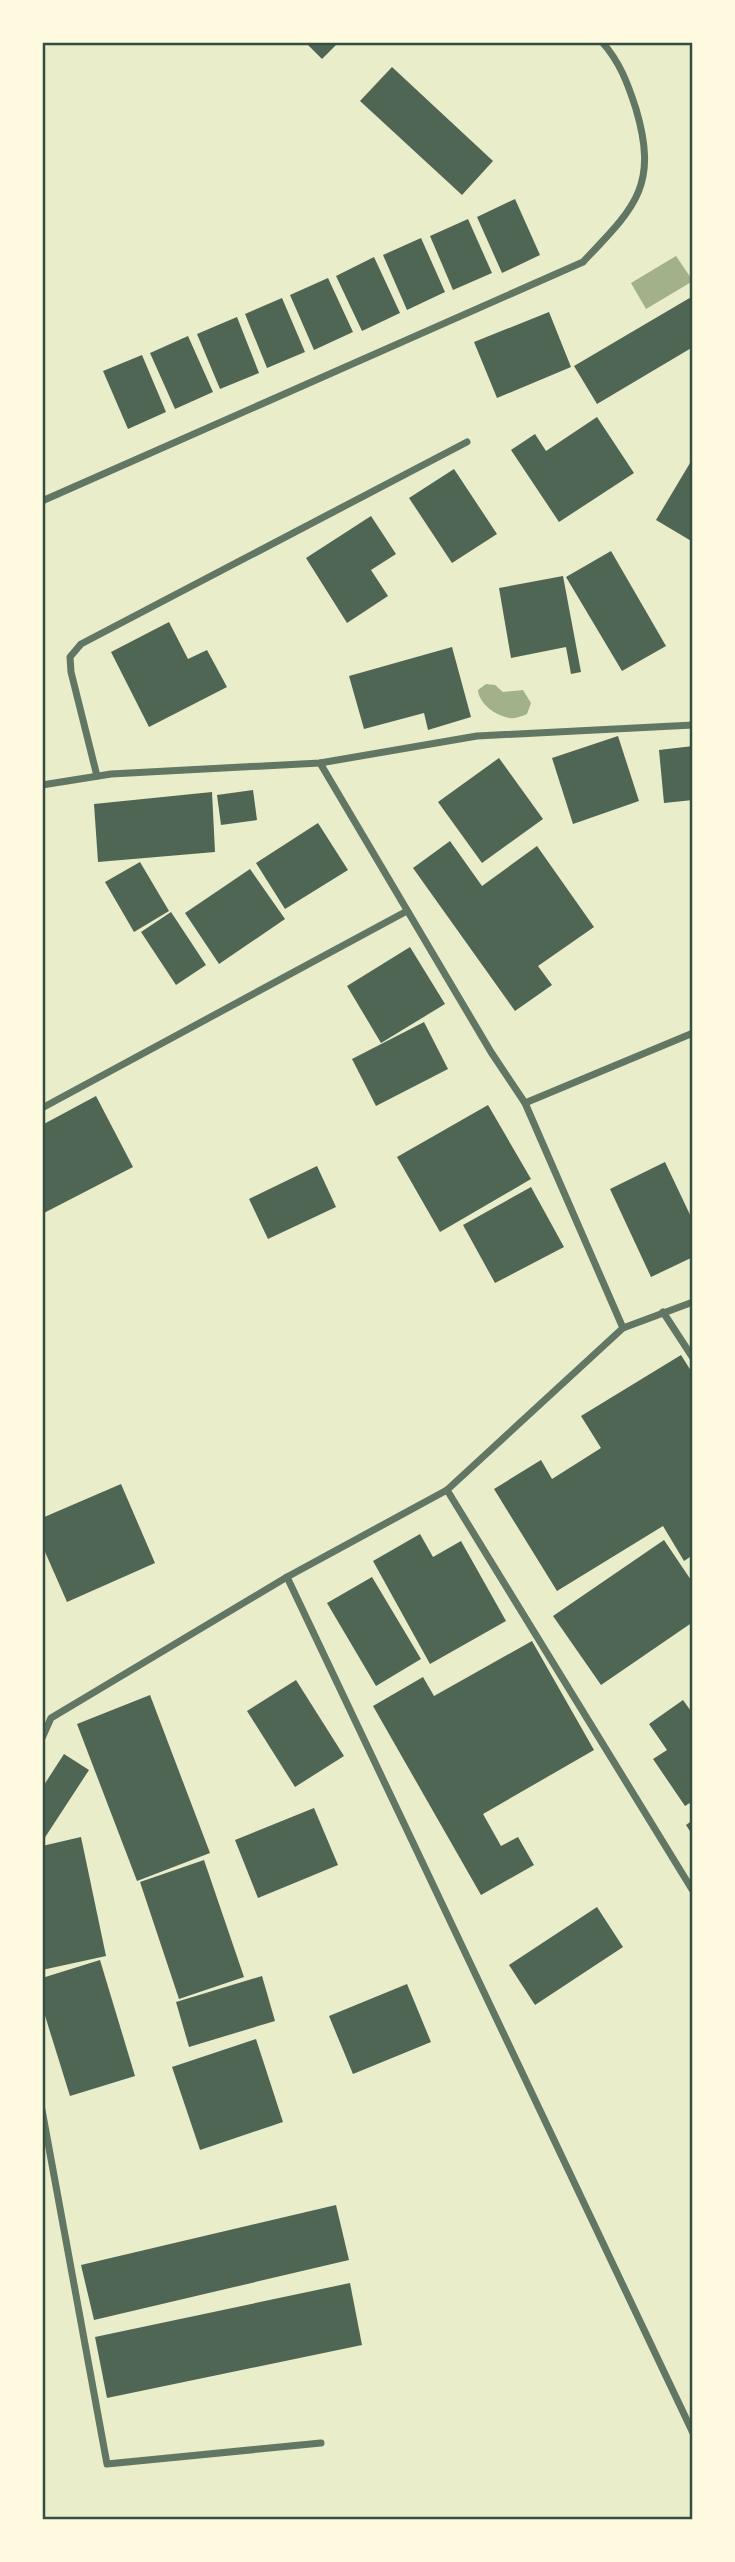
<svg xmlns="http://www.w3.org/2000/svg" width="735" height="2562" font-family="Lato,sans-serif">
	<rect width="100%" height="100%" fill="#e9edc9"/>
	<g fill="#a3b18a">
		<polygon points="676,256 693,281 646,309 631,283"/>
		<path d="M486 684 495 685 503 692 523 690 531 703 527 714C522 716 515 719 510 718 496 716 479 704 478 690Z"/>
	</g>
	<g fill="#4f6655">
		<polygon points="305,42 339,42 322,59"/>
		<polygon points="392,67 493,161 462,195 360,101"/>
		<polygon points="515,199 540,255 502,273 477,217"/>
		<polygon points="468,219 492,273 453,290 430,236"/>
		<polygon points="421,238 445,292 407,310 383,255"/>
		<polygon points="374,257 400,313 362,331 336,276"/>
		<polygon points="328,278 353,332 314,350 290,295"/>
		<polygon points="693,296 693,347 597,404 574,366"/>
		<polygon points="282,298 305,352 267,368 245,314"/>
		<polygon points="549,312 571,367 497,398 474,342"/>
		<polygon points="237,317 259,373 220,389 197,334"/>
		<polygon points="188,336 213,392 175,409 150,353"/>
		<polygon points="142,355 166,412 128,429 103,371"/>
		<polygon points="597,417 634,473 559,522 511,450 535,434 546,451"/>
		<polygon points="693,458 693,542 656,520"/>
		<polygon points="454,469 497,534 452,563 409,498"/>
		<polygon points="371,516 396,554 371,570 388,596 347,623 306,558"/>
		<polygon points="611,551 666,646 622,671 566,577"/>
		<polygon points="563,576 581,672 571,674 566,647 511,658 499,588"/>
		<polygon points="169,622 188,659 207,650 227,687 149,727 111,652"/>
		<polygon points="452,647 471,717 428,730 424,713 364,729 349,676"/>
		<polygon points="618,736 639,801 573,824 552,758"/>
		<polygon points="693,746 693,800 664,803 659,750"/>
		<polygon points="499,758 543,819 482,863 438,802"/>
		<polygon points="253,790 257,820 221,825 217,795"/>
		<polygon points="212,792 215,852 98,862 94,804"/>
		<polygon points="318,823 348,870 285,909 256,863"/>
		<polygon points="450,841 482,886 537,846 594,927 538,966 552,985 515,1011 413,868"/>
		<polygon points="140,862 169,911 134,932 105,882"/>
		<polygon points="250,869 285,919 219,964 185,913"/>
		<polygon points="171,912 206,965 176,985 141,932"/>
		<polygon points="410,947 445,1004 381,1043 347,986"/>
		<polygon points="424,1022 448,1069 376,1106 352,1059"/>
		<polygon points="96,1096 133,1167 42,1214 42,1125"/>
		<polygon points="488,1105 531,1179 440,1232 397,1157"/>
		<polygon points="665,1162 693,1221 693,1257 651,1277 610,1189"/>
		<polygon points="317,1166 336,1207 268,1239 249,1199"/>
		<polygon points="531,1187 564,1247 495,1283 463,1225"/>
		<polygon points="681,1355 693,1374 693,1555 684,1561 663,1526 557,1591 494,1489 541,1460 552,1479 601,1448 581,1416"/>
		<polygon points="121,1484 155,1563 67,1602 42,1545 42,1518"/>
		<polygon points="420,1534 433,1557 461,1541 506,1621 430,1664 373,1561"/>
		<polygon points="664,1540 693,1583 693,1622 601,1685 553,1616"/>
		<polygon points="372,1577 421,1659 376,1686 327,1603"/>
		<polygon points="532,1641 594,1750 483,1814 501,1846 518,1837 534,1865 481,1895 373,1706 423,1677 434,1696"/>
		<polygon points="296,1680 344,1756 295,1787 247,1711"/>
		<polygon points="150,1695 210,1853 137,1881 77,1724"/>
		<polygon points="683,1700 693,1714 693,1801 685,1806 653,1759 667,1750 649,1724"/>
		<polygon points="64,1754 89,1770 42,1842 42,1788"/>
		<polygon points="314,1808 338,1865 258,1898 235,1840"/>
		<polygon points="693,1820 693,1836 686,1825"/>
		<polygon points="81,1837 106,1956 42,1970 42,1846"/>
		<polygon points="204,1860 244,1977 179,1999 140,1882"/>
		<polygon points="597,1907 623,1947 535,2005 509,1965"/>
		<polygon points="100,1960 135,2076 70,2096 42,2006 42,1978"/>
		<polygon points="262,1976 275,2021 189,2047 176,2002"/>
		<polygon points="407,1984 431,2042 353,2074 329,2016"/>
		<polygon points="256,2039 283,2122 200,2150 172,2067"/>
		<polygon points="336,2205 349,2260 94,2320 81,2265"/>
		<polygon points="350,2283 362,2345 107,2398 95,2337"/>
	</g>
	<g fill="none" stroke-linecap="round" stroke-linejoin="round">
		<g stroke="#617663" stroke-width="7">
			<path d="M42 501 583 262C634 208 659 187 636 109 628 84 620 62 602 42"/>
			<polyline points="320,763 491,1052 525,1103 623,1328"/>
			<polyline points="97,776 71,672 70,657 81,644 467,442"/>
			<polyline points="42,785 111,774 320,763 477,736 693,725"/>
			<polyline points="525,1103 693,1033"/>
			<polyline points="42,1108 407,911"/>
			<polyline points="663,1312 693,1358"/>
			<polyline points="447,1490 693,1891"/>
			<polyline points="287,1577 693,2433"/>
			<polyline points="42,1738 51,1718 287,1577 447,1490 623,1328 693,1302"/>
			<polyline points="42,2110 107,2464 321,2443"/>
		</g>
	</g>
	<rect width="735" height="2562" fill="none" stroke="#fefae0" stroke-width="88"/>
	<rect x="44" y="44" width="647" height="2474" fill="none" stroke="#344e41" stroke-width="2.5"/>
</svg>
